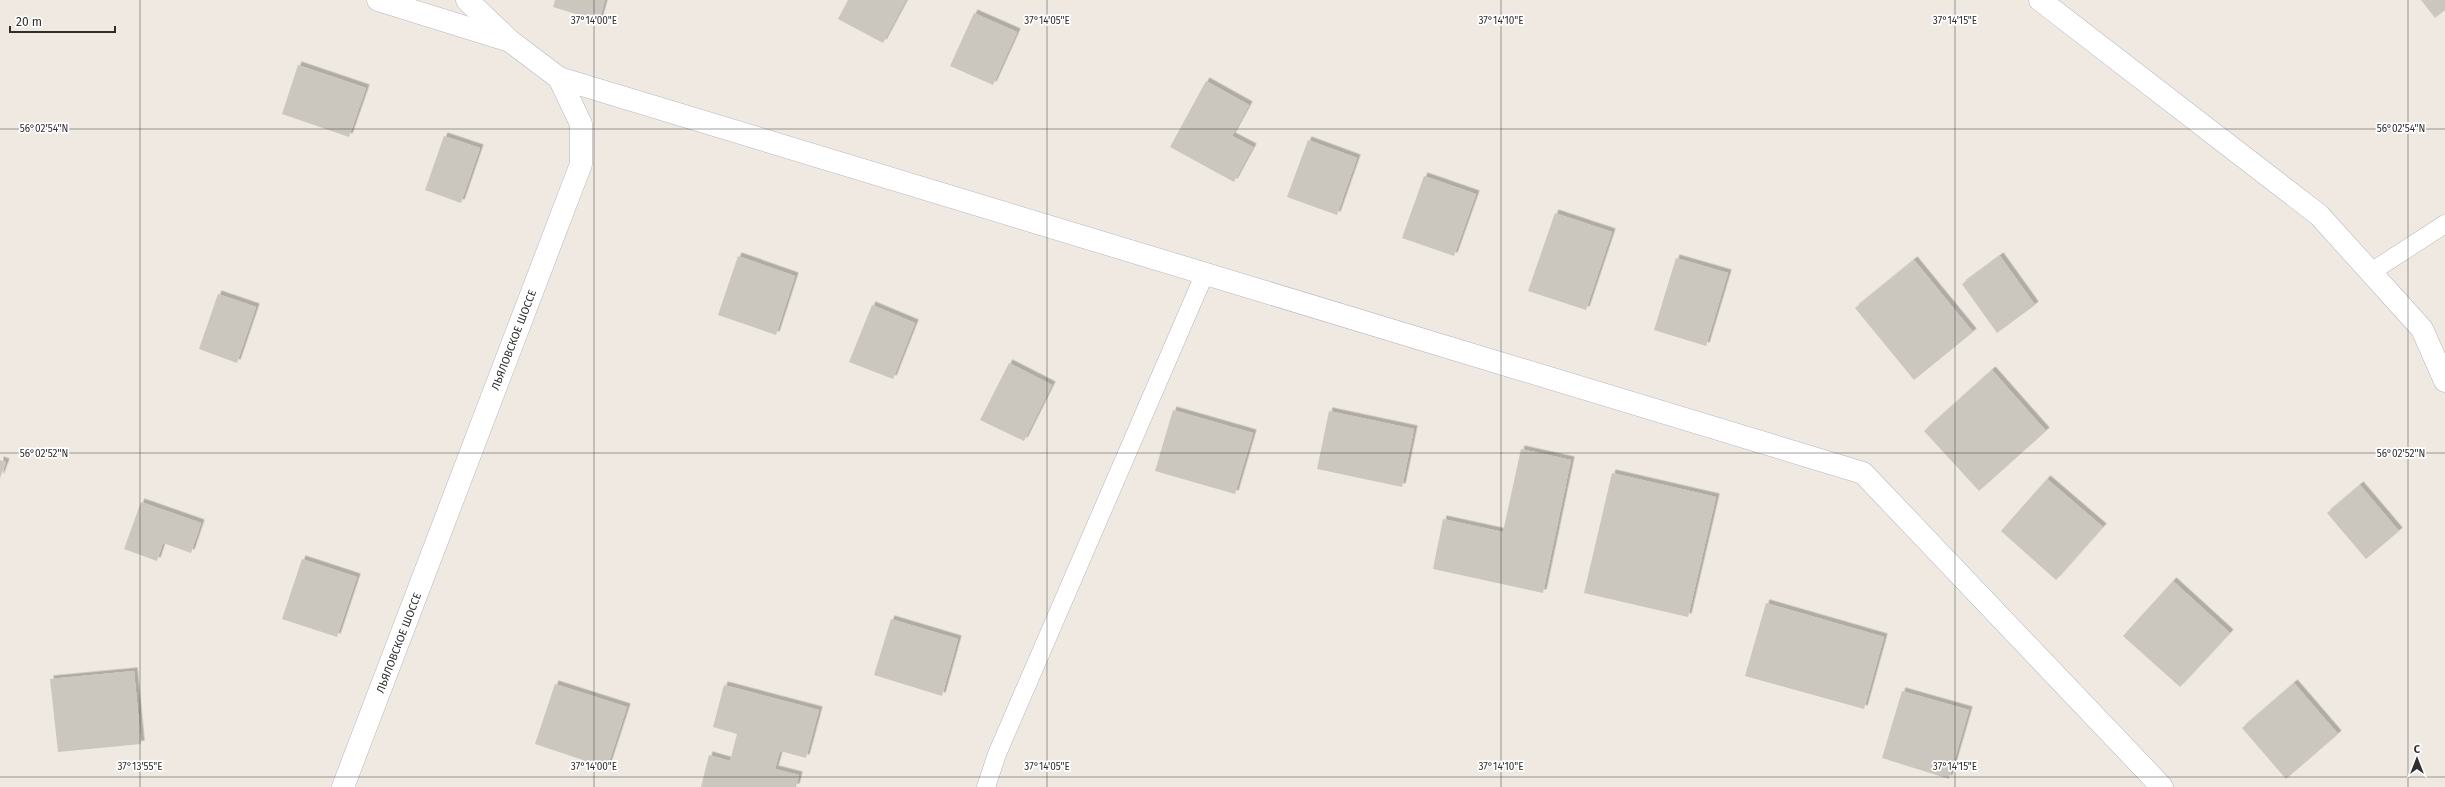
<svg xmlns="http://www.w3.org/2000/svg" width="2445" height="787" font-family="'Fira Sans',sans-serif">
	<defs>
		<filter id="shadow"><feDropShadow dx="3.5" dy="-3.5" stdDeviation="0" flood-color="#0004"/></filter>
	</defs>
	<rect width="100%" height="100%" fill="#efe9e1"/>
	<g fill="#cbc7bf" filter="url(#shadow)">
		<polygon points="555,0 605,0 599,21 553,7"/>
		<polygon points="848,0 906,0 883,43 838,19"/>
		<polygon points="2421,0 2445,0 2445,10 2435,18"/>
		<polygon points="974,13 1017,32 993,85 950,66"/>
		<polygon points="298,65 366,88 349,137 282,114"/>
		<polygon points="1206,81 1249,105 1232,136 1253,147 1234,182 1170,147"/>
		<polygon points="444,136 480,148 461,203 425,190"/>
		<polygon points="1308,140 1357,158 1337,215 1287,197"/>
		<polygon points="1424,176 1476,194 1454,256 1402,238"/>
		<polygon points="1555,213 1612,232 1586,310 1528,291"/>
		<polygon points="738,256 795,276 776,335 718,315"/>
		<polygon points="2000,256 2035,305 1997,333 1962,284"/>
		<polygon points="1676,258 1728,273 1706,346 1654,330"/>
		<polygon points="1914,260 1973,332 1914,380 1855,308"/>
		<polygon points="218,294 256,307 237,363 199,349"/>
		<polygon points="872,305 915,323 893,379 849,362"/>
		<polygon points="1009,363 1052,385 1024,441 980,420"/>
		<polygon points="1992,370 2046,431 1979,491 1924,431"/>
		<polygon points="1173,410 1253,433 1235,494 1155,471"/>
		<polygon points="1329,411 1414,429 1402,487 1317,469"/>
		<polygon points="1521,449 1571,460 1543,593 1433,569 1443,519 1503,532"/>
		<polygon points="0,460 6,462 0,478"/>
		<polygon points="1612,473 1716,497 1688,617 1584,593"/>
		<polygon points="2047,479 2103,527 2056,580 2001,531"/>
		<polygon points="2360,485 2399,531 2366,559 2327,513"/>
		<polygon points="141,502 201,523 191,553 163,543 157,561 124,549"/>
		<polygon points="302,559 357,577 337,637 282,619"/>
		<polygon points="2173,581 2230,633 2180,687 2123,636"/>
		<polygon points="1766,603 1884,637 1864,709 1745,676"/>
		<polygon points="891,619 958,639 942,696 874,675"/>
		<polygon points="134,671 141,744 58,752 50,679"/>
		<polygon points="2294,683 2338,734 2286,779 2242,728"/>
		<polygon points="555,684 627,707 607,768 535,744"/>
		<polygon points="724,685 819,710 806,758 780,751 775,769 799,775 796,787 701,787 709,755 730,761 737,734 713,727"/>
		<polygon points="1902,691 1969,710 1949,779 1882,758"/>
	</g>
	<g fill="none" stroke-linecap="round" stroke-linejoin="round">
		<defs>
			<g id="lane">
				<polyline points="2371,272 2445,224"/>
				<polyline points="986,787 997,754 1205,273"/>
			</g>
			<g id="street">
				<polyline points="378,0 510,41"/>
				<polyline points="2040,0 2319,215 2422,329 2445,381"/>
				<polyline points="559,78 1863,473 2162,787"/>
			</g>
			<polyline id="secondary" points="343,787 581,164 581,124 559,78 510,41 467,0"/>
		</defs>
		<use href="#lane" stroke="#b4b7c1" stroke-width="19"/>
		<use href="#street" stroke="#b4b7c1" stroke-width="23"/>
		<use href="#secondary" stroke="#b4b7c1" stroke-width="23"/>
		<use href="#lane" stroke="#fff" stroke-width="18"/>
		<use href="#street" stroke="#fff" stroke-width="22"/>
		<use href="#secondary" stroke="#fff" stroke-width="22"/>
	</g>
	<path fill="none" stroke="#2e2e2e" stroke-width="1" stroke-opacity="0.45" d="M140 0V787M594 0V787M1047 0V787M1501 0V787M1955 0V787M2408 0V787M0 129H2445M0 453H2445M0 777H2445"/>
	<g text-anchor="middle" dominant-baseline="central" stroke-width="3.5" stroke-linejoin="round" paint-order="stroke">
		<g font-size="11" fill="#2e2e2e" stroke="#fff">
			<text transform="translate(514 340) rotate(-69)">ЛЬЯЛОВСКОЕ ШОССЕ</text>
			<text transform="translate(399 643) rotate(-69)">ЛЬЯЛОВСКОЕ ШОССЕ</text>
		</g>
	</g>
	<g font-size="10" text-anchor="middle" fill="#2e2e2e" stroke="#fff" stroke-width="3.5" stroke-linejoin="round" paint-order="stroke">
		<text x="594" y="24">37°14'00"E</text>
		<text x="1047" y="24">37°14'05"E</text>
		<text x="1501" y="24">37°14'10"E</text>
		<text x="1955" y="24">37°14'15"E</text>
		<text x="44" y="132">56°02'54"N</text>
		<text x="2401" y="132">56°02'54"N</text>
		<text x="44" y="457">56°02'52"N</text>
		<text x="2401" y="457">56°02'52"N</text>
		<text x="140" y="770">37°13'55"E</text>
		<text x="594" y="770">37°14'00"E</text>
		<text x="1047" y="770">37°14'05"E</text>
		<text x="1501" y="770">37°14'10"E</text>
		<text x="1955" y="770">37°14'15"E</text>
	</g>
	<g transform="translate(2417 759)" stroke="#ffffff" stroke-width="3" paint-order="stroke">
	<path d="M0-3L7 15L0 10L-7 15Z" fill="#2e2e2e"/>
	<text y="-6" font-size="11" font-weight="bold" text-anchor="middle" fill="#2e2e2e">С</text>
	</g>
	<path d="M10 26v6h105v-6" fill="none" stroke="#2e2e2e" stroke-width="2"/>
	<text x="16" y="26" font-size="12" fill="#2e2e2e" stroke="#ffffff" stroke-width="3" paint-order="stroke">20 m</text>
</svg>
